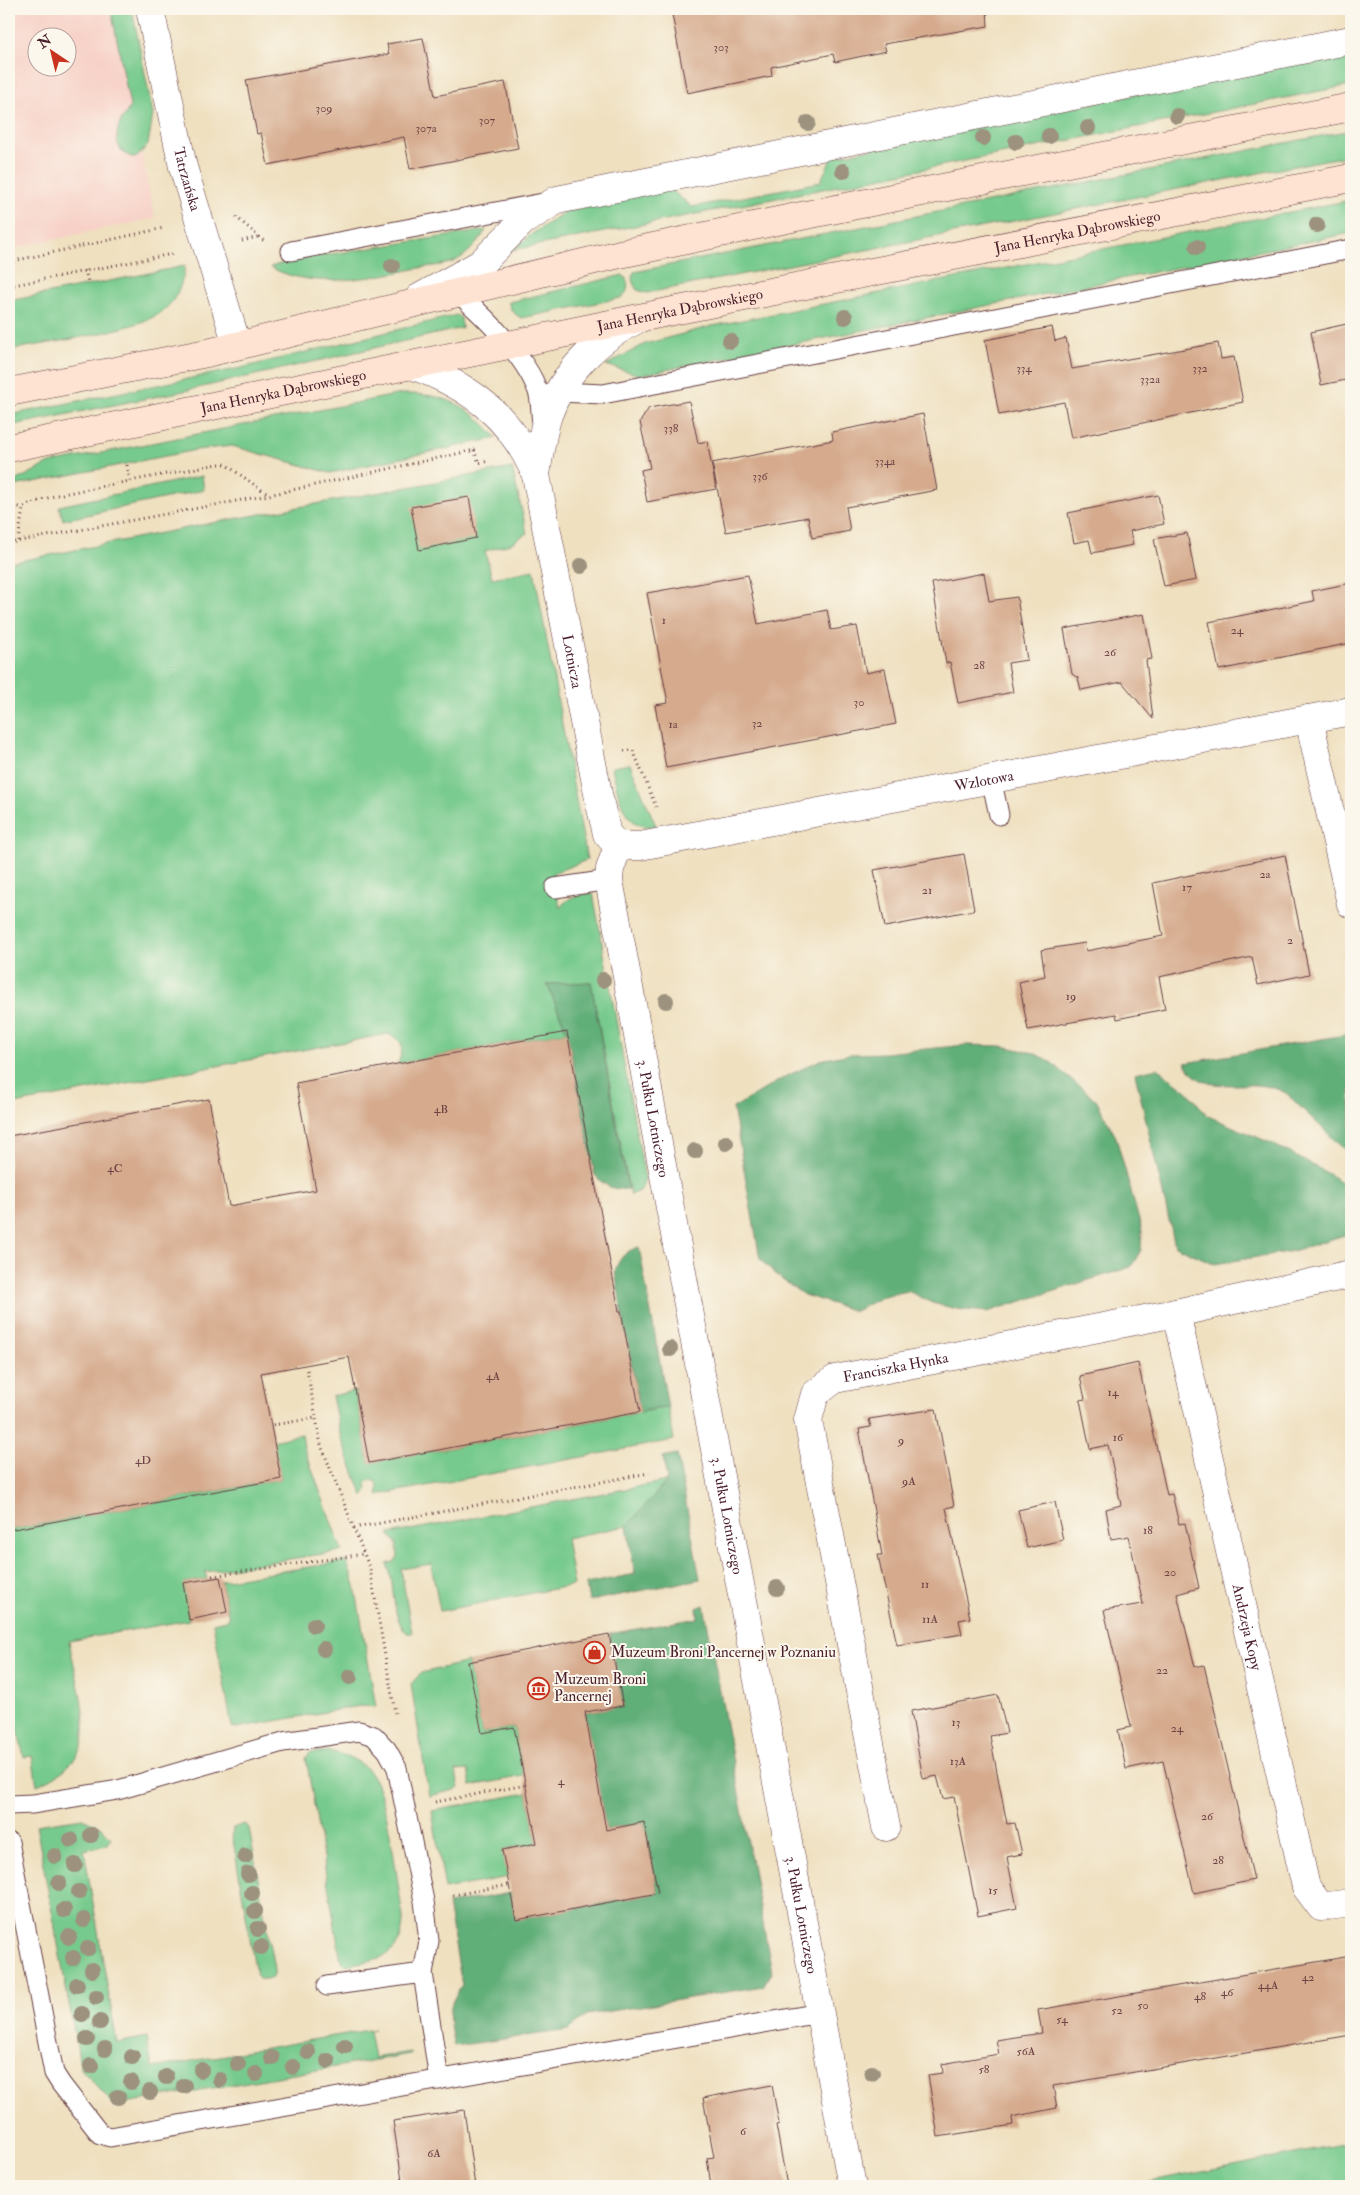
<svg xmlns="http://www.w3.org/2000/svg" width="1360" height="2195" font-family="'IM FELL Double Pica',serif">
	<rect width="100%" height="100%" fill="#fbf7ec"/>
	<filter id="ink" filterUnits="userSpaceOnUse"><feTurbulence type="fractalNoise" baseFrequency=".02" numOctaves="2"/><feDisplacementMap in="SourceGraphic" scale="10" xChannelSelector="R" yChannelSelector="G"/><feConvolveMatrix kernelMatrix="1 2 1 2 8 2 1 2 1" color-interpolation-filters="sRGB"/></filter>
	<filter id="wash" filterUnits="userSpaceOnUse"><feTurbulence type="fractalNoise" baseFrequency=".0096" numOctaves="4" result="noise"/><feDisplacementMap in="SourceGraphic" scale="20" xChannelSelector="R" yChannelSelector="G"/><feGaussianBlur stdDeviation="1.12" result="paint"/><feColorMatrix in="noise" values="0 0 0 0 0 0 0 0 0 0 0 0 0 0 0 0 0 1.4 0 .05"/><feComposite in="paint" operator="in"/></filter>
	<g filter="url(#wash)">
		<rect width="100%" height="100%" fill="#efe0c0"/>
		<path fill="#f7d1c7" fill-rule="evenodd" d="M9 9H111L155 218 9 249ZM38 38H68V68H38Z"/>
		<g fill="#77ca8d" stroke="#60745c">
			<path d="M111 9H132L153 114 148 145 136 158C118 155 113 139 120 123 122 117 128 112 130 106Z"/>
			<polygon points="1351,50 1351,85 513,250 532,234 566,211 669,188 692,207 820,182 832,157"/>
			<path d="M1351 130V155L647 293 637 290C633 284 630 278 634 272Z"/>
			<polygon points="1351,200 1351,233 640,375 606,365 645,344 712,326"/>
			<path d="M486 230C478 243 467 256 453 262 442 266 429 266 419 268 374 277 312 291 270 267L293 260Z"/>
			<path d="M185 266C183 283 177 299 164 310 144 330 41 344 9 350V301Z"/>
			<path d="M623 275C630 281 629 293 621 298L522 318C515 315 509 310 509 302Z"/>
			<polygon points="457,315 461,318 462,328 189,390 9,426 9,415 241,368"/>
			<path d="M401 394C445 393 469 405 497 438L330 473 232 446 196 450 9 487V484L50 463Z"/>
			<path d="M512 468 527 533 510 544 485 551 492 578 534 570 587 860 553 873 560 908C568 896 578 895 593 893L645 1179 641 1190 630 1195 591 982 547 984 567 1032 398 1064C403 1047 406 1042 388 1034L9 1105V563L212 523Z"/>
			<polygon points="202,476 204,490 63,520 59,506"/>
			<path d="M630 764 656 826C622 832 618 792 612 767Z"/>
			<polygon points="355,1391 369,1463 668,1407 674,1440 377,1495 378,1487 375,1481 370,1480 366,1484 367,1490 363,1496 341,1438 332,1396"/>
			<path d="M302 1434 304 1448 342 1551 205 1572 207 1579 184 1583 189 1620 69 1641C74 1668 88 1716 83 1741 78 1763 56 1778 37 1785L32 1756 24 1757 9 1693V1530L281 1479 273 1441Z"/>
			<path d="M667 1481 627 1526 566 1538 574 1585 440 1611 431 1564 401 1569 412 1633H407C390 1617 396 1585 387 1564L394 1562 398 1556 396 1543 389 1534Z"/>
			<polygon points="346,1561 355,1585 376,1707 360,1706 236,1728 232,1727 213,1623 229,1619 221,1581"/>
			<polygon points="468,1662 482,1733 514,1727 524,1776 471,1786 468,1770 456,1771 459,1789 429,1796 411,1684 421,1673"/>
			<path d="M328 1751C344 1754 361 1760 371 1774 389 1797 397 1883 403 1916 404 1958 380 1959 346 1965L341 1961 306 1758 310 1753Z"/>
			<polygon points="527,1793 537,1843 502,1850 508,1877 445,1889 432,1811"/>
			<polygon points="83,1818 101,1827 111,1838 106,1845 84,1850 117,2043 147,2037 152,2068 374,2029 369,2031 374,2058 410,2052 410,2054 114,2105 81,2069 36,1825"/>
			<polygon points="244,1824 249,1828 274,1969 274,1976 270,1979 260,1979 256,1974 232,1834 233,1828"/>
			<polygon points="1351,2143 1351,2186 1130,2186"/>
		</g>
		<g fill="#61ae78" stroke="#566652">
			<path d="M591 982 628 1189C614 1190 605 1187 595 1175L567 1032 547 984Z"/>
			<path d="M1350 1034 1351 1156 1286 1093C1255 1076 1217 1094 1195 1076 1191 1073 1188 1067 1185 1063Z"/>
			<polygon points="966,1045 1002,1046 1034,1053 1052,1063 1096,1100 1116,1137 1142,1231 1141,1250 1131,1267 987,1312 957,1309 932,1303 908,1291 884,1296 855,1311 804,1295 781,1279 760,1259 733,1108 785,1077 820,1060 850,1054 885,1053"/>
			<polygon points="1157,1068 1187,1091 1208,1116 1271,1143 1329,1174 1351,1189 1351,1233 1293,1251 1215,1264 1175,1246 1135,1073"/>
			<path d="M639 1247 668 1407 640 1412 615 1272C619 1258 625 1251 639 1247Z"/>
			<polygon points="677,1454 700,1579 589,1601 586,1584 635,1574 627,1526 667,1481 663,1457"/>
			<path d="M704 1605 772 1972 763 1986 587 2015 569 2030 454 2046C449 2020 445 2008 462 1986L448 1904 511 1893 516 1920 658 1893 644 1822 606 1830 585 1712 623 1706 609 1634 698 1618 697 1608Z"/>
		</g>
		<g id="blocks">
			<g fill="#d5aa8d">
				<polygon points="671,9 987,9 988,26 884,44 886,51 835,62 833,54 771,67 772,76 687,93"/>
				<polygon points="423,38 435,96 505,82 518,148 410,169 404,137 268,165 261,133 257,134 246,80 389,54 387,44"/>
				<polygon points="1351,323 1351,379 1321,385 1311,332"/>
				<polygon points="1052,327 1055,341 1066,338 1072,369 1218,343 1221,359 1234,357 1243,402 1071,438 1064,402 999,415 985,340"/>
				<polygon points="689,401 698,443 707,441 716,489 647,502 641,470 650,468 640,422 649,408"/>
				<polygon points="923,414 937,490 846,507 850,531 812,538 808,517 726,532 712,463 833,440 832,432"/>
				<polygon points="1158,495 1164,524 1130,531 1133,545 1092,553 1089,540 1074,543 1068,513"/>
				<polygon points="469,497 476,538 419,550 411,507"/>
				<polygon points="1187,533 1196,580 1164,586 1154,539"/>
				<polygon points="984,573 989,601 1017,597 1027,660 1008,663 1013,692 958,703 950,662 946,663 932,583"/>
				<polygon points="748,575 758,624 827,610 831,630 857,626 866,673 885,669 896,724 666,768 655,705 668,703 647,593"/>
				<polygon points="1351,583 1351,643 1219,670 1209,622 1314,601 1312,591"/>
				<polygon points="1144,614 1152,659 1146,660 1153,719 1122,682 1081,690 1078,678 1072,674 1064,629"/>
				<polygon points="964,854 974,910 885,927 874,870"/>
				<polygon points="1285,855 1309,974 1258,985 1252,957 1159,977 1165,1009 1117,1019 1116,1014 1028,1030 1019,982 1045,976 1041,950 1085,943 1086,951 1163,936 1153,883"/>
				<polygon points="567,1032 619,1311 621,1311 640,1412 369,1463 349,1357 261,1373 281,1479 9,1530 9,1136 209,1099 229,1206 316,1190 296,1083"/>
				<polygon points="1138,1363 1167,1495 1172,1494 1179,1524 1185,1523 1199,1588 1177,1594 1195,1667 1204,1665 1254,1880 1194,1893 1163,1761 1126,1769 1118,1730 1131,1727 1104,1610 1143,1604 1129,1536 1111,1539 1106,1509 1121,1505 1108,1445 1090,1449 1080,1400 1085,1399 1080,1376"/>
				<polygon points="936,1409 954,1506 946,1508 970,1618 959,1620 962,1634 897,1645 878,1555 882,1555 859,1429 871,1427 869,1419"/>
				<polygon points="1055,1502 1063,1540 1027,1548 1018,1510"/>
				<polygon points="220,1577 227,1612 189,1620 183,1583"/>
				<polygon points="609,1634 623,1706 585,1712 606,1830 644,1822 658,1893 516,1920 502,1850 537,1843 514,1727 482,1733 468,1662"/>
				<polygon points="998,1695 1007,1733 990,1736 1007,1824 1015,1823 1022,1854 1007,1857 1017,1908 978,1916 954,1797 943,1799 937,1776 923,1779 911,1711"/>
				<polygon points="1351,1956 1351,2035 1053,2086 1057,2108 1012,2117 1013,2125 938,2137 928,2075 943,2073 942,2064 999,2054 996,2040 1042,2033 1038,2010"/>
				<polygon points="772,2085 779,2124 776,2125 787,2186 711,2186 707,2158 714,2157 703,2098"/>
				<polygon points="464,2110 475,2186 403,2186 393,2121"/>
			</g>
		</g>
	</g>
	<g filter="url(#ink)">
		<use href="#blocks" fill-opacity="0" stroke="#633c41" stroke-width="1"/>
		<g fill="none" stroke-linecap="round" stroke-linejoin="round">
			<defs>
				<g id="lane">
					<polyline points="291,251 543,203"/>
					<path d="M457 292C485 317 529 359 539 395 541 405 541 416 542 426"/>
					<polyline points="559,392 603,394 1351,249"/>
					<polyline points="991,778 999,815"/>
					<polyline points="555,888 609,880"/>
					<polyline points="9,1805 33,1804 118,1790 283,1742 359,1731 374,1736 387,1750 397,1768 424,1901 429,1941 423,1973 439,2080"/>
					<polyline points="9,1842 54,2073 61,2084 100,2134 110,2137 820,2013"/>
					<polyline points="327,1986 423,1973"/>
				</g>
				<g id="street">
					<path id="s1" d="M150 9 183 167 237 345"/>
					<polyline points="419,298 480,264 523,221 557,200 1351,40"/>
					<path id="s2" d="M411 365C469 385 511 416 536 475L600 804 607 834 618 846"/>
					<path d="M536 475C539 455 542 434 548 415 563 373 598 338 638 319"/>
					<polyline points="1309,719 1351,904"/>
					<path id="s3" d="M618 846 610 869 609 880 852 2186"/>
					<path id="s4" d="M618 846H640L1351 711"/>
					<path id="s5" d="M1176 1313 1306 1887 1321 1907 1351 1903"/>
					<path id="s6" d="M886 1827 808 1420 815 1394 835 1379 1176 1313 1351 1274"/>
				</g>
				<g id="secondary">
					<polyline points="9,392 207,353 620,254 806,215 1351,107"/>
					<path id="s7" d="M9 448 673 311 1351 178"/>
				</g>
			</defs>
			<use href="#lane" stroke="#633c41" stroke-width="21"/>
			<use href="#street" stroke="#633c41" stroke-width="29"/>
			<use href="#secondary" stroke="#633c41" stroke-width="29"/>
			<g stroke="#633c41" stroke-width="3" stroke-dasharray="1 4" stroke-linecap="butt">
				<polyline points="236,217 264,241"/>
				<polyline points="242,241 258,237"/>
				<polyline points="9,262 164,228"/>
				<polyline points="85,270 88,282"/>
				<polyline points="9,286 172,254"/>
				<polyline points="474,450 479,463 489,461"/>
				<polyline points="127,465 130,481"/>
				<polyline points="9,504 23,508"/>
				<polyline points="18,541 23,508 29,504 57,495 218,464 225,464 269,495"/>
				<polyline points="9,543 269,495 479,449"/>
				<polyline points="624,751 633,750 656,807"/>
				<polyline points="307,1370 321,1445 370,1569 395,1713"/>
				<polyline points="273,1425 315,1418"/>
				<polyline points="354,1528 649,1473"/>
				<polyline points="212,1576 364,1554"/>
				<polyline points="435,1802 526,1785"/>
				<polyline points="453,1895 509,1885"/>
			</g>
			<use href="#lane" stroke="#fff" stroke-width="19"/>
			<use href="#street" stroke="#fff" stroke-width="28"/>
			<use href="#secondary" stroke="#fee3d2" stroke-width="28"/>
		</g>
		<g fill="#9c927e">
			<circle cx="1177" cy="116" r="8"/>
			<circle cx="808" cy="123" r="8"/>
			<circle cx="1088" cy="128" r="8"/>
			<circle cx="1049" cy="136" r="8"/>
			<circle cx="983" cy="138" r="8"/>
			<circle cx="1016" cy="142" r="8"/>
			<circle cx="843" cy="171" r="8"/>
			<circle cx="1317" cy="225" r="8"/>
			<circle cx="1197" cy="247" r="8"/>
			<circle cx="392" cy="266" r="8"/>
			<circle cx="845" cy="317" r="8"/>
			<circle cx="730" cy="341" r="8"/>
			<circle cx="581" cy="566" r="8"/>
			<circle cx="603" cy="980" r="8"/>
			<circle cx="666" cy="1001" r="8"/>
			<circle cx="726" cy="1143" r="8"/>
			<circle cx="695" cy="1151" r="8"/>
			<circle cx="670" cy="1349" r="8"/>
			<circle cx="777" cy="1588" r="8"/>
			<circle cx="314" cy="1625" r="8"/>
			<circle cx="324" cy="1649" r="8"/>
			<circle cx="350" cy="1677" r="8"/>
			<circle cx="91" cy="1835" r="8"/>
			<circle cx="71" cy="1840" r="8"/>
			<circle cx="55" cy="1856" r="8"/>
			<circle cx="245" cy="1856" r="8"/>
			<circle cx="75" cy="1865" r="8"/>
			<circle cx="248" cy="1874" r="8"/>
			<circle cx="59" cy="1883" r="8"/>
			<circle cx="79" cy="1892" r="8"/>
			<circle cx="252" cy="1893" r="8"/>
			<circle cx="64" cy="1910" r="8"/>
			<circle cx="255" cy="1911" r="8"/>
			<circle cx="84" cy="1920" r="8"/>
			<circle cx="258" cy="1929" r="8"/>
			<circle cx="69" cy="1937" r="8"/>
			<circle cx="261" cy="1947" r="8"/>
			<circle cx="88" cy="1948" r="8"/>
			<circle cx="73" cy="1958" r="8"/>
			<circle cx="92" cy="1970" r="8"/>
			<circle cx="77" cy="1985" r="8"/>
			<circle cx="96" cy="1997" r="8"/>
			<circle cx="82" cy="2014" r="8"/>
			<circle cx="100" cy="2022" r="8"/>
			<circle cx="87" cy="2039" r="8"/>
			<circle cx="345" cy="2046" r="8"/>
			<circle cx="105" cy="2049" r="8"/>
			<circle cx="308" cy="2052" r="8"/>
			<circle cx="132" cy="2057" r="8"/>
			<circle cx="272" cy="2058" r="8"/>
			<circle cx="328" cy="2061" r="8"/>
			<circle cx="238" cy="2064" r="8"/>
			<circle cx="91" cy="2066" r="8"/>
			<circle cx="293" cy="2067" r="8"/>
			<circle cx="201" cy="2070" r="8"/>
			<circle cx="872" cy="2073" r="8"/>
			<circle cx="256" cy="2074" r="8"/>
			<circle cx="166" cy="2077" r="8"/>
			<circle cx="220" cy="2080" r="8"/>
			<circle cx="131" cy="2082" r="8"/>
			<circle cx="184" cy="2086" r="8"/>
			<circle cx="150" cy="2092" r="8"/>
			<circle cx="118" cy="2097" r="8"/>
		</g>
	</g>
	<defs>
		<symbol id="shop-ring" viewBox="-11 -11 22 22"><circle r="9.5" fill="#fbf7ec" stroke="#c8321e" stroke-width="1.5"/><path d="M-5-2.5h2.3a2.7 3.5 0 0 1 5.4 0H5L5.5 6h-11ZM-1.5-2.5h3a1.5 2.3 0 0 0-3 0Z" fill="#c8321e"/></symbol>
		<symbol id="museum-ring" viewBox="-11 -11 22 22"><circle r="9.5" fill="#fbf7ec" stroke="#c8321e" stroke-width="1.5"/><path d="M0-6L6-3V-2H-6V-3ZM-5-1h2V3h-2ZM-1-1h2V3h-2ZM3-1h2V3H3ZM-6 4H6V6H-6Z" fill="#c8321e"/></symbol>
	</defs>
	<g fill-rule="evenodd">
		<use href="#shop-ring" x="582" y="1640" width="25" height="25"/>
		<use href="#museum-ring" x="526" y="1676" width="25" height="25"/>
	</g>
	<g text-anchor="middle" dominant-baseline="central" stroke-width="4" stroke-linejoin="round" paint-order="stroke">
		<g font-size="12" fill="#6d4244">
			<text x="721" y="47">303</text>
			<text x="324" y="108">309</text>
			<text x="487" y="120">307</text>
			<text x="426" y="128">307a</text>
			<text x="1024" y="368">334</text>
			<text x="1200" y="368">332</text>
			<text x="1150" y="379">332a</text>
			<text x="671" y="428">338</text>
			<text x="885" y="461">334a</text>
			<text x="760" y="476">336</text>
			<text x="664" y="620">1</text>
			<text x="1237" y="630">24</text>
			<text x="1110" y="652">26</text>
			<text x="979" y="665">28</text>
			<text x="859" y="702">30</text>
			<text x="757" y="723">32</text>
			<text x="673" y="724">1a</text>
			<text x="1265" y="874">2a</text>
			<text x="1187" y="887">17</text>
			<text x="927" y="890">21</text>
			<text x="1290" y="940">2</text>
			<text x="1071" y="996">19</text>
			<text x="441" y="1109">4B</text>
			<text x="115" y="1168">4C</text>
			<text x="493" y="1376">4A</text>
			<text x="1113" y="1392">14</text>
			<text x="1118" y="1437">16</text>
			<text x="901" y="1440">9</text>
			<text x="143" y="1460">4D</text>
			<text x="909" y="1481">9A</text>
			<text x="1148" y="1530">18</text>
			<text x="1170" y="1572">20</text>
			<text x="925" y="1584">11</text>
			<text x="930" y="1619">11A</text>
			<text x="1162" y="1670">22</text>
			<text x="956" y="1722">13</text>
			<text x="1177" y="1728">24</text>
			<text x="958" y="1761">13A</text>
			<text x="561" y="1781">4</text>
			<text x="1207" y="1816">26</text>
			<text x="1218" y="1860">28</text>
			<text x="993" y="1890">15</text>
			<text x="1308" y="1977">42</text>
			<text x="1268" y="1985">44A</text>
			<text x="1227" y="1992">46</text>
			<text x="1200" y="1996">48</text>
			<text x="1143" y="2005">50</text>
			<text x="1117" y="2010">52</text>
			<text x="1062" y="2019">54</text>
			<text x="1026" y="2051">56A</text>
			<text x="984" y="2069">58</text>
			<text x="743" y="2131">6</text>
			<text x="434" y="2153">6A</text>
		</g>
		<g font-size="15" fill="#4a1f2b" stroke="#fbf7ec">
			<text stroke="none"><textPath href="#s1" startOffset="174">Tatrzańska</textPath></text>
			<text stroke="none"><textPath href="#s7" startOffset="1090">Jana Henryka Dąbrowskiego</textPath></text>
			<text stroke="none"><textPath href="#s7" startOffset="685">Jana Henryka Dąbrowskiego</textPath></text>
			<text stroke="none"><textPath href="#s7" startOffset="280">Jana Henryka Dąbrowskiego</textPath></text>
			<text stroke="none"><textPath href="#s2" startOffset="362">Lotnicza</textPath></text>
			<text stroke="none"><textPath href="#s4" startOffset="372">Wzlotowa</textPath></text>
			<text stroke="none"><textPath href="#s3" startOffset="278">3. Pułku Lotniczego</textPath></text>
			<text stroke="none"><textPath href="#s6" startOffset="528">Franciszka Hynka</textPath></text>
			<text stroke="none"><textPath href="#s3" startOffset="682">3. Pułku Lotniczego</textPath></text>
			<text stroke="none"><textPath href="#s5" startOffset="322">Andrzeja Kopy</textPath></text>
			<text stroke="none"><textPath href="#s3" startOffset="1088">3. Pułku Lotniczego</textPath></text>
		</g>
		<g font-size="15" fill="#4a1f2b" stroke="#fbf7ec" text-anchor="start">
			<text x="611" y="1652">Muzeum Broni Pancernej w Poznaniu</text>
			<text x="554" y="1679">Muzeum Broni<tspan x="554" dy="17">Pancernej</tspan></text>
		</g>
	</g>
	<rect width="1360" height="2195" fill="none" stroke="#fbf7ec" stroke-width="30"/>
	<g transform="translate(52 52) rotate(325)"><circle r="24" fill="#fbf7ec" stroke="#b4a19f"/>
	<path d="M0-4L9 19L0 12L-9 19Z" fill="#c8321e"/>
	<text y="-8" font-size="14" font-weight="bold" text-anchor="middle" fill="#4a1f2b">N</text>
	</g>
</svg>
